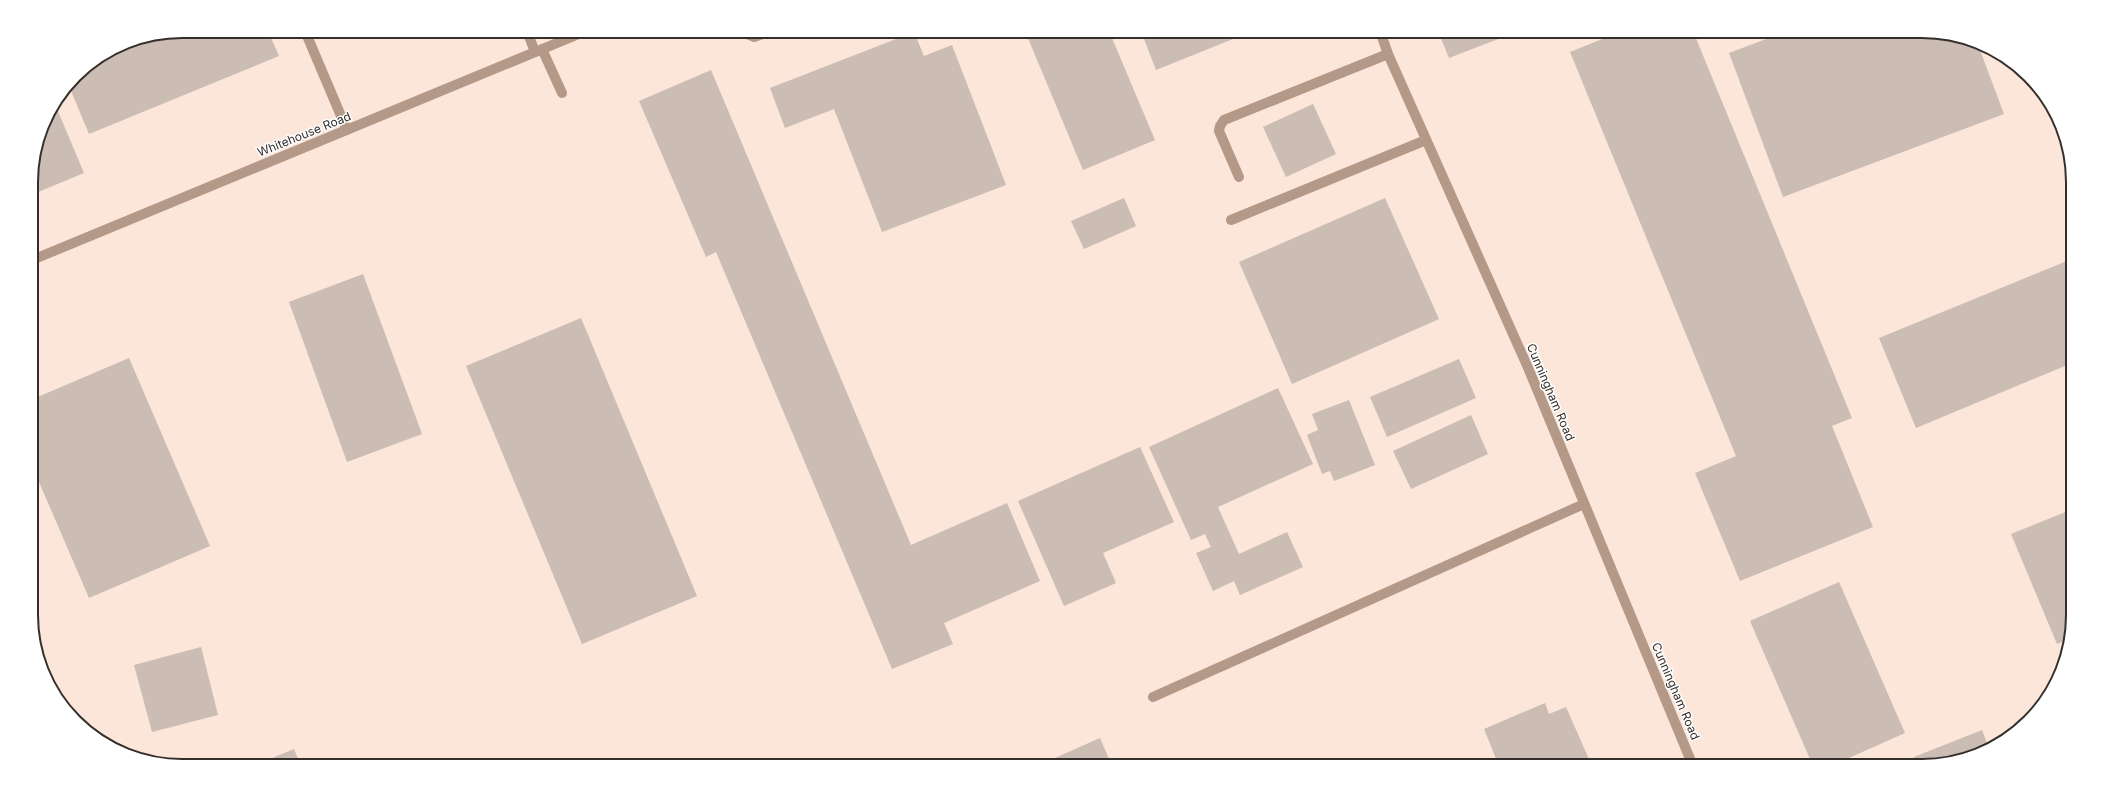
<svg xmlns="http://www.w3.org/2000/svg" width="2104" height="797" font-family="Inter,sans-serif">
	<rect width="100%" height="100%" fill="#fff5f0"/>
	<polygon fill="#fce5d9" points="182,31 1922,31 1970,39 2006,56 2036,83 2061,124 2072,162 2073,615 2065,663 2047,699 2014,735 1971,758 1931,766 182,766 134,758 98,741 69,715 47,682 34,644 31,172 47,115 82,69 125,42"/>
	<g fill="#cbbcb4">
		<polygon points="182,31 268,31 279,56 89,134 69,86 82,69 121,46 125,42"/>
		<polygon points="1025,31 1109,31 1155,140 1083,170"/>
		<polygon points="1141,31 1253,31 1156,70"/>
		<polygon points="1438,31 1519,31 1449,58"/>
		<polygon points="1622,31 1693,31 1852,418 1832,426 1873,527 1740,581 1695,473 1736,456 1570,52"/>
		<polygon points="1787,31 1922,31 1970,39 1977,42 2004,114 1783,197 1729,53"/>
		<polygon points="914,32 924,56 952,45 1006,185 882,232 834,109 785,128 770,88"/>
		<polygon points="711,70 911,545 1007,503 1040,581 944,623 953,644 892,669 716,252 706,257 639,101"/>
		<polygon points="55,104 84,173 31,195 31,172 47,115"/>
		<polygon points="1313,104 1336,154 1286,177 1263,127"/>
		<polygon points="1124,198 1136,226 1084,249 1071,221"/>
		<polygon points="1385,198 1439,319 1292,384 1239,262"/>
		<polygon points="2072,259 2072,363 1916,428 1879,338"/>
		<polygon points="363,274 422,434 347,462 289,302"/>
		<polygon points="581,318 697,596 582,644 466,366"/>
		<polygon points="129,358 210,546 89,598 33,468 33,399"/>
		<polygon points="1459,359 1476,398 1387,437 1370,397"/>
		<polygon points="1278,388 1313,464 1218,507 1239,554 1287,532 1303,567 1240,595 1234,581 1213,591 1196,553 1211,547 1205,534 1191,540 1149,447"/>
		<polygon points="1349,400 1375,465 1334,481 1330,471 1322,474 1307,435 1318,430 1312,414"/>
		<polygon points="1471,415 1488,454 1411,489 1393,451"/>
		<polygon points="1140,447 1174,522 1103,553 1116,583 1064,606 1018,501"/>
		<polygon points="2073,509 2073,615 2069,639 2057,644 2011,534"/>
		<polygon points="1839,582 1905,733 1831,766 1813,766 1750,621"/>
		<polygon points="201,647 218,715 152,732 134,665"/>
		<polygon points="1545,703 1549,714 1566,707 1592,766 1499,766 1484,729"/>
		<polygon points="1982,730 1989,748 1971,758 1931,766 1917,766 1914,757"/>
		<polygon points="1100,738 1112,766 1037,766"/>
		<polygon points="294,749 301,766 253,766"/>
	</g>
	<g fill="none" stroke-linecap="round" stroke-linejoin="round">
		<g stroke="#b49888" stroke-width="10">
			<polyline points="305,31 347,130"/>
			<polyline points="527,31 535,52"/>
			<polyline points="740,31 754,37 771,31"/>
			<polyline points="542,49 562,93"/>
			<polyline points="1239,177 1219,131 1220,126 1224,120 1388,54"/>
			<polyline points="1231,220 1426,140"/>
			<polyline points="1153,697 1584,504"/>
		</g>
		<g stroke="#b49888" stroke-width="10">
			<polyline points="1380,31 1388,54 1529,370 1693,766"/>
			<polyline points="32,260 586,31"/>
		</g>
	</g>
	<g text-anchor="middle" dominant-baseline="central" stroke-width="3" stroke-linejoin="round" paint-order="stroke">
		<g font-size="12" fill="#352f2c" stroke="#fff">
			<text transform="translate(304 134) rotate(-22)">Whitehouse Road</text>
			<text transform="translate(1551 392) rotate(67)">Cunningham Road</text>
			<text transform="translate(1676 691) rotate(67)">Cunningham Road</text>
		</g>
	</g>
	<path d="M0 0H2104V797H0ZM182 38H1922A144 144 0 0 1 2066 182V615A144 144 0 0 1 1922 759H182A144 144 0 0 1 38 615V182A144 144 0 0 1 182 38Z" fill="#fff" fill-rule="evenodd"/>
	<path fill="none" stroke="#352f2c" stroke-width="2" d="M182 38H1922A144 144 0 0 1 2066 182V615A144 144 0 0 1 1922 759H182A144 144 0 0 1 38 615V182A144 144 0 0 1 182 38Z"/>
</svg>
